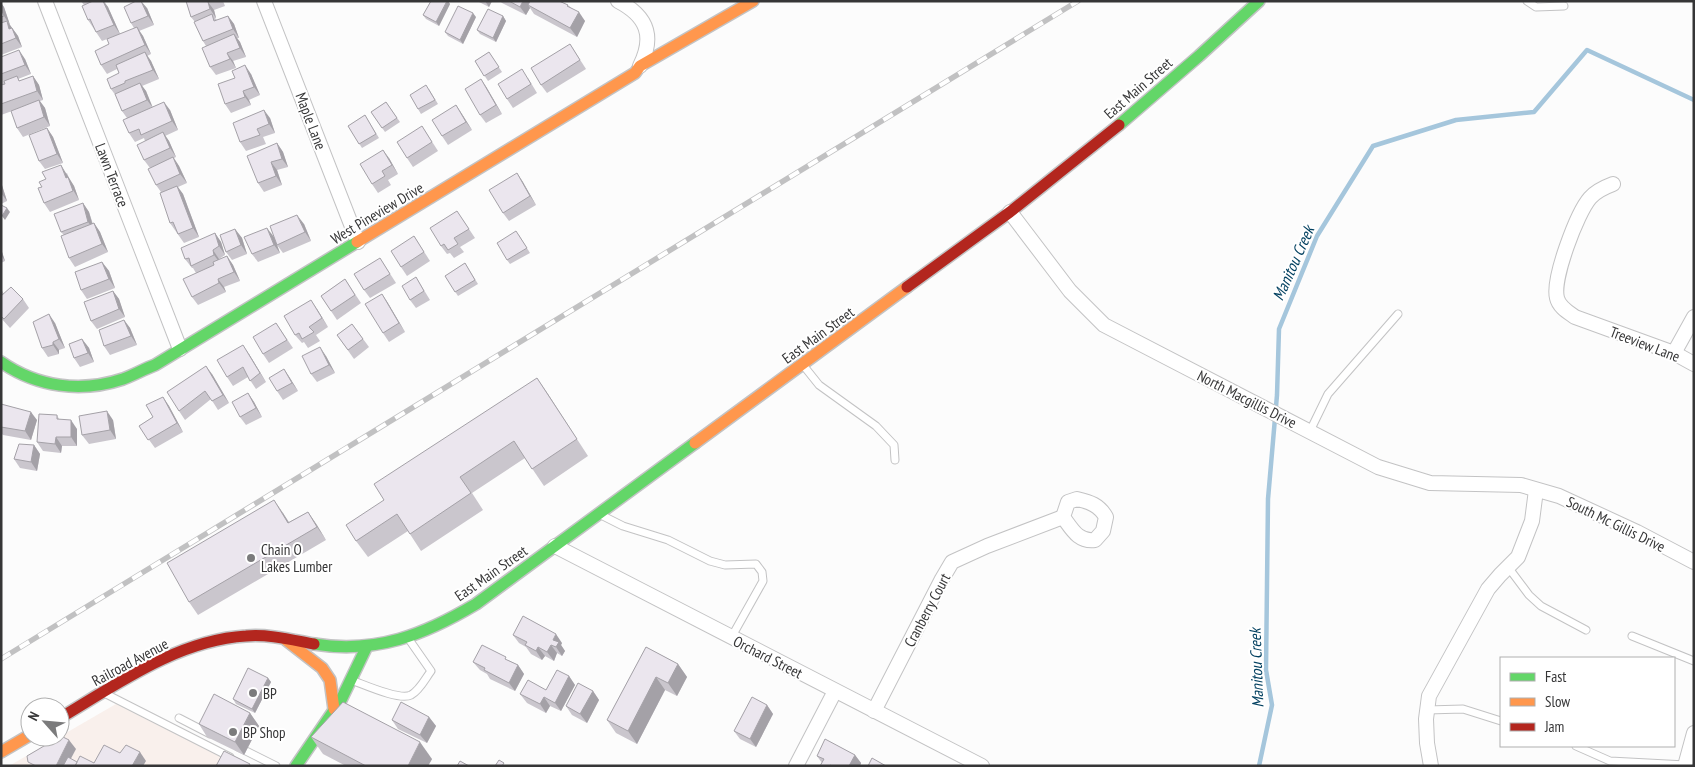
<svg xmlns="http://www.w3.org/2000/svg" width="1695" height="767" font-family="'PT Sans Narrow',sans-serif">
	<rect width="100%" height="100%" fill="#fcfcfc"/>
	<polygon fill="#f9f0ec" points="116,704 240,766 9,766"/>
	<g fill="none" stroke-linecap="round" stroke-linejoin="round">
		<polyline stroke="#a5c6dc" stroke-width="4.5" points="1259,766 1272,705 1266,670 1268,499 1277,395 1279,329 1317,236 1373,146 1456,120 1534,112 1587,50 1694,100"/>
		<defs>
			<g id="lane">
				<polyline points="1527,1 1536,7 1564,6"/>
				<polyline points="803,365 819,385 876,426 894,445 895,460"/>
				<polyline points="1310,431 1328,394 1398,314"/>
				<polyline points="601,515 623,526 668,540 710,561 725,565 756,564 762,572 763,581 731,638"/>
				<polyline points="1508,567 1529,595 1541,606 1586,630"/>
				<polyline points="1632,636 1694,661"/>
				<path d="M351 680C363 684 399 701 411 695 420 690 425 679 431 671L408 638"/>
				<polyline points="106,694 230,757"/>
				<polyline points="1427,710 1463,709 1501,721"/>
				<polyline points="179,718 210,734"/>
				<polyline points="1576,746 1610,761 1686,765"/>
				<polyline points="238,747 276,766"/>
			</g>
			<g id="street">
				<polyline points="45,1 180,349"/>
				<polyline points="264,1 358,242"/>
				<path d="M618 1C647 16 655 36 640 66"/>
				<path d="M1613 184C1605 187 1596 191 1590 198 1577 213 1552 279 1557 298 1559 307 1568 312 1575 317L1674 353 1694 364"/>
				<polyline points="1010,212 1070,291 1104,325 1378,467 1430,483 1521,485 1559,496 1637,532 1694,562"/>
				<polyline points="1674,353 1694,317"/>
				<path d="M1077 499C1090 502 1099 505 1106 517L1103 531 1095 540C1078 542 1072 529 1063 517L1068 502Z"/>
				<polyline points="555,546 982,766"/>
				<polyline points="874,711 942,579 952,562 987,546 1063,517"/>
				<polyline points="796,766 835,691"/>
				<polyline points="1431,766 1427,743 1426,719 1429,696 1488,589 1500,575 1518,557 1532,521 1536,490"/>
				<polyline points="1685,766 1694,733"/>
			</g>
			<g id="fast">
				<polyline points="1119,125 1199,56 1259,1"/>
				<path d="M1 362C37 387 81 393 123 379 134 375 144 369 155 365L357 242"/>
				<path d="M314 644C376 654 424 635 476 604L695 443"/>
				<polyline points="296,766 341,700 367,646"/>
			</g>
			<g id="slow">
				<polyline points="357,242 635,73 640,66 753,1"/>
				<polyline points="695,443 907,287"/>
				<polyline points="286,640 322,668 330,680 334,709"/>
				<polyline points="1,752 30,735"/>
			</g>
			<g id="jam">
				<polyline points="907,287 1010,212 1119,125"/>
				<path d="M60 718C117 684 178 640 246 636 269 634 292 640 314 644"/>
			</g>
		</defs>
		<use href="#lane" stroke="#c3c3c4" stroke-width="9"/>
		<use href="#street" stroke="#c3c3c4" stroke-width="16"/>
		<use href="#fast" stroke="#c3c3c4" stroke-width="14"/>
		<use href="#slow" stroke="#c3c3c4" stroke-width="14"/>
		<use href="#jam" stroke="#c3c3c4" stroke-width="14"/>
		<use href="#lane" stroke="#fff" stroke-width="7"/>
		<use href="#street" stroke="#fff" stroke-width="14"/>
		<use href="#fast" stroke="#63d668" stroke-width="11"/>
		<use href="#slow" stroke="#ff974d" stroke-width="11"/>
		<use href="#jam" stroke="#b3261e" stroke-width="11"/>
		<defs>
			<polyline id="rail" points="1,659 1078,1"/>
		</defs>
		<use href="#rail" stroke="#c1c1c2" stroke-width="5.5"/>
		<use href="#rail" stroke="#fff" stroke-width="4" stroke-dasharray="11" stroke-linecap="butt"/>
	</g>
	<g fill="#cac6cd">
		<polygon points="81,1 104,1 108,7 120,34 102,41 88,20 84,5"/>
		<polygon points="186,1 223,1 225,6 214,10 216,18 215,18 217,20 228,16 234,24 239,38 237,38 240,42 246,57 233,61 236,68 216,75 210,67 206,46 203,41 195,22 191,17"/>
		<polygon points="431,1 448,1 450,4 439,26 426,19 423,15"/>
		<polygon points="477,1 492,1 489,7"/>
		<polygon points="500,1 559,1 568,5 585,21 577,37 534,14 530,8 526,15 502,3"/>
		<polygon points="1,3 4,7 10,25 18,36 22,47 1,55"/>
		<polygon points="147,8 154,25 139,31 143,36 151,54 147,56 151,61 159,79 142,86 146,91 152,107 170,110 178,130 165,136 169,141 176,157 174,158 179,166 187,183 178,187 183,194 199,237 184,243 170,223 161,192 156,185 150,168 144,160 145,141 144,138 135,142 129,133 127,118 122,111 116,96 111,89 119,73 117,69 107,74 101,65 134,28 131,23"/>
		<polygon points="503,16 506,21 496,42 480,34 477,30"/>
		<polygon points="476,17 463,44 448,36 445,32"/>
		<polygon points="570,44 586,69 547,93 541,85"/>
		<polygon points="489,52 502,72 488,81 475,61"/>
		<polygon points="1,57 25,59 31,74 18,79 20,81 33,76 39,85 43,100 40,101 45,108 50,126 23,137 17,128 12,111 1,115 1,85 2,84 1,82"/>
		<polygon points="251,74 260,95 249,100 251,105 231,113 225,104"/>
		<polygon points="528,78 537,93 513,108 507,99"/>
		<polygon points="481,79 502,114 486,123 480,115"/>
		<polygon points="429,89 438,104 421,114 418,109"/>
		<polygon points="386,102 400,122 385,132 371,112"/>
		<polygon points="456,105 472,130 448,145 442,136"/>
		<polygon points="365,115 379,138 362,148 348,126"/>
		<polygon points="270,118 275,133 263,137 266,144 246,151 240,142"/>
		<polygon points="422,126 438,151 413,167 407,158"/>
		<polygon points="47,128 53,137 63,163 45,169 39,161"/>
		<polygon points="277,143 283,152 288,167 277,170 282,185 264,192 258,183"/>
		<polygon points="389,158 398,174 388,180 391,185 378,193 372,184"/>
		<polygon points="67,173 69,178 74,186 79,200 50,212 44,203 42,187"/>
		<polygon points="517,173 536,205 509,221 503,213"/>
		<polygon points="1,183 7,201 1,204"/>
		<polygon points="83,203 89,212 93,224 94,223 100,232 108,252 75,267 69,258 64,235 61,232"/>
		<polygon points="463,220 475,238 460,247 464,252 454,258 450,253 447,254 441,246"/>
		<polygon points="304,224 311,241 283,253 277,245"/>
		<polygon points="235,229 242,238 247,254 232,260 226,252"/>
		<polygon points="215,233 221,242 225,255 219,259 219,260 227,256 233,265 240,281 224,287 226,292 198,305 192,297 196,273 193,268 192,268 185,259"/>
		<polygon points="519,235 530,253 510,264 507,260"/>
		<polygon points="414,236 430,261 407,276 401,267"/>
		<polygon points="274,237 280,253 258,262 252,254"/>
		<polygon points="1,249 5,261 1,263"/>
		<polygon points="380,258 396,283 370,298 364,290"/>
		<polygon points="102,262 109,271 115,288 87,299 81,290"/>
		<polygon points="465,263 478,284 458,296 445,276"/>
		<polygon points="416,277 430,300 416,308 410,300"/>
		<polygon points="345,279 361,303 337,320 321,296"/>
		<polygon points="1,289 4,294 23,299 29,308 10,328 1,318"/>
		<polygon points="113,291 119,299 125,317 97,329 91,321"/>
		<polygon points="382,294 405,332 389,342 383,333"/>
		<polygon points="317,309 328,327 316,335 320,341 308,348 304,342 302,343 295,335"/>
		<polygon points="124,320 130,328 137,345 110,355 104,346"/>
		<polygon points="55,323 65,348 59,350 59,354 48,357 42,348"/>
		<polygon points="276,323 293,348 269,363 263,354"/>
		<polygon points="352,324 369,347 354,359 337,335"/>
		<polygon points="82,339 89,348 94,362 80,367 74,358"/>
		<polygon points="249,354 266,382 256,389 248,377 233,386 227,377"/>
		<polygon points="326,356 335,373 317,382 311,374"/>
		<polygon points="284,369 298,391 283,400 277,391"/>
		<polygon points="212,374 229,403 218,410 211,399 185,420 179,411"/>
		<polygon points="537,378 588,456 544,486 525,458 472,493 483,510 421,551 408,531 368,557 356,541 384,500"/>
		<polygon points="248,393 254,402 262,417 246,425 240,417"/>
		<polygon points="163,397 169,406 183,432 155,448 139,426 153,417"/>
		<polygon points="1,404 37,420 31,440 3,435 1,433"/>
		<polygon points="57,415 59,419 77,429 77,446 62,446 61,453 43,451 37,442"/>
		<polygon points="113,420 116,439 89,444 82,435"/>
		<polygon points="34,445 40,454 37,471 20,468 14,459"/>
		<polygon points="308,512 326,540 198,615 189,602 283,513 289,522"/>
		<polygon points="513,635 562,643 561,645 565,651 562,656 557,653 554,661 545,656 542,660 531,654 526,647 519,643"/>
		<polygon points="646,647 678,664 687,677 677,696 665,690 637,744 616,733 607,720"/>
		<polygon points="508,660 518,665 524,674 515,691 490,679 487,674 480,670 473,662"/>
		<polygon points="569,676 575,685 561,711 550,706 546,713 527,703 520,694 546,690"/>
		<polygon points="268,678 271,682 255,713 236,704 233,699"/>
		<polygon points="593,691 599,700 587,723 572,715 566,706"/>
		<polygon points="767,705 773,714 756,747 740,739 734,731"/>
		<polygon points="250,713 259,726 244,755 207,737 199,724"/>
		<polygon points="429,717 436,726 427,743 398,729 392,720"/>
		<polygon points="311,737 432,759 428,766 346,766 323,754"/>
		<polygon points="855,755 861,763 860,766 820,766 822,763 817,756"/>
	</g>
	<g fill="#a4a1a7">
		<polygon points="103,1 108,7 120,34 114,25"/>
		<polygon points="141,1 147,8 154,25 148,16"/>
		<polygon points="447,1 448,1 450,4 439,26 436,22"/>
		<polygon points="485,1 492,1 489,7"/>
		<polygon points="523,1 533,1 528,5 530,8 526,15 520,7"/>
		<polygon points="208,2 214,10 216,18 210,9"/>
		<polygon points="1,3 4,7 10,25 4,16 1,8"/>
		<polygon points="579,12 585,21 577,37 570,28"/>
		<polygon points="473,13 476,17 463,44 460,40"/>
		<polygon points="228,16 234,24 239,38 233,29"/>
		<polygon points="503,16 506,21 496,42 493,38"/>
		<polygon points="7,21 18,36 22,47 9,29"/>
		<polygon points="137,27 143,36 151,54 145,45"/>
		<polygon points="234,34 240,42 246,57 240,48"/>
		<polygon points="19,50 25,59 31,74 25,65"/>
		<polygon points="145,52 151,61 159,79 153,70"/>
		<polygon points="227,53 233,61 236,68 230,59"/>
		<polygon points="245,65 251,74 260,95 254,87"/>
		<polygon points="33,76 39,85 43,100 37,91"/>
		<polygon points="481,79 487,88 502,114 496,105"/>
		<polygon points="140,83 146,91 153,108 147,100"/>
		<polygon points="243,91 249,100 251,105 245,97"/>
		<polygon points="39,100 45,108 50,126 44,117"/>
		<polygon points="164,102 170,110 178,130 172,121"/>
		<polygon points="456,105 462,114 472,130 466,122"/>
		<polygon points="264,110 270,118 275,133 269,124"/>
		<polygon points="47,128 53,137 63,163 57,154"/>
		<polygon points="163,132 169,141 176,157 170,148"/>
		<polygon points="277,143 283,152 288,167 282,159"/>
		<polygon points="383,150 389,158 398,174 392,165"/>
		<polygon points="173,157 179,166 187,183 180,174"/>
		<polygon points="271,162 277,170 282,185 276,176"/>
		<polygon points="61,165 74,186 79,200 66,178"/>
		<polygon points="517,173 523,182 536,205 530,196"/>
		<polygon points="1,183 2,185 7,201 1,193"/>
		<polygon points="177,186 183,194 199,237 193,228"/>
		<polygon points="83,203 89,212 94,230 88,222"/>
		<polygon points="7,208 10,212 5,220 2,216"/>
		<polygon points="297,215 304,224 311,241 305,232"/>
		<polygon points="94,223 100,232 108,252 102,244"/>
		<polygon points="267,228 274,237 280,253 274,245"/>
		<polygon points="235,229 242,238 247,254 241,245"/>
		<polygon points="215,233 221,242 225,255 219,246"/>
		<polygon points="1,249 5,261 1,255"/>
		<polygon points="213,250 219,259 220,263 214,255"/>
		<polygon points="227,256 233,265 240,281 234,272"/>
		<polygon points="102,262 109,271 115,288 109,279"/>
		<polygon points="218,279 224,287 226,292 219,283"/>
		<polygon points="113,291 119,299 125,317 119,309"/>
		<polygon points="382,294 388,303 405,332 399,323"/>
		<polygon points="311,300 317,309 328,327 322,318"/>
		<polygon points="49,314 55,323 65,348 59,339"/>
		<polygon points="124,320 130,328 137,345 131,336"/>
		<polygon points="82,339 89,348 94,362 88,353"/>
		<polygon points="53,342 59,350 59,354 53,345"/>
		<polygon points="243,345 249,354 266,382 260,373"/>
		<polygon points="320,347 326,356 335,373 329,365"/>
		<polygon points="206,366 212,374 229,403 223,395"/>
		<polygon points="284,369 290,378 298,391 292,383"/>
		<polygon points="537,378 548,394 588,456 577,439"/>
		<polygon points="248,393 254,402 262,417 256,408"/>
		<polygon points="163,397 169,406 183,432 177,423"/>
		<polygon points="107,411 113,420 116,439 110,430"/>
		<polygon points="31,412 37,420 31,440 25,431"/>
		<polygon points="71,420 77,429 77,446 71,437"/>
		<polygon points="56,437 62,446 61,453 55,444"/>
		<polygon points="34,445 40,454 37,471 31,462"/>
		<polygon points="274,500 283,513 297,536 288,523"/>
		<polygon points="308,512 317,525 326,540 317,527"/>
		<polygon points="556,634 562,643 561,645 565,651 562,656 556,647 553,640"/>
		<polygon points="551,645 557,653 554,661 547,652"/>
		<polygon points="538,647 545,656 542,660 536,651"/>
		<polygon points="678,664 687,677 677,696 668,683"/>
		<polygon points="518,665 524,674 515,691 509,683"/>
		<polygon points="569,676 575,685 561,711 555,703"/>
		<polygon points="656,677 665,690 637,744 628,731"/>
		<polygon points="268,678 271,682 255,713 252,709"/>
		<polygon points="593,691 599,700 587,723 580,714"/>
		<polygon points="544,697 550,706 546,713 540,704"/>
		<polygon points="767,705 773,714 756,747 750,739"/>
		<polygon points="250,713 259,726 244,755 235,742"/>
		<polygon points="429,717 436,726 427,743 420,735"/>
		<polygon points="69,740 76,749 67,766 56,766"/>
		<polygon points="420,742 432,759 428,766 408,766"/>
		<polygon points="140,752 146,761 143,766 132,766"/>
		<polygon points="855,755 861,763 860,766 849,766"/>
	</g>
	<g fill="#ebe6ee" stroke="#a4a1a7">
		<polygon points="93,1 103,1 114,25 96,32 90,19 88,20 82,6"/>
		<polygon points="136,1 141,1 148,16 131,23 124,7"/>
		<polygon points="186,1 209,1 208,2 210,9 191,17"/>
		<polygon points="431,1 447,1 436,22 423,15"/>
		<polygon points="509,1 523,1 520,7"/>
		<polygon points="530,1 559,1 568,5 567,6 579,12 570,28 528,5"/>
		<polygon points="458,6 473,13 460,40 445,32"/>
		<polygon points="1,8 4,16 1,17"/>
		<polygon points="488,9 503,16 493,38 477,30"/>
		<polygon points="212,14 214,21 228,16 233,29 203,41 194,22"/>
		<polygon points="7,21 9,29 12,28 16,38 1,44 1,23"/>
		<polygon points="137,27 145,45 101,65 95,51 109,44 107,39"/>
		<polygon points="234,34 240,48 227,53 230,59 210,67 202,48"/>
		<polygon points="570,44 580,60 541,85 531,68"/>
		<polygon points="19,50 25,65 1,74 1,57"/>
		<polygon points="145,52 153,70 125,81 125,83 111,89 107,79 119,73 116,65"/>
		<polygon points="489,52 499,67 484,76 475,61"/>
		<polygon points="245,65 254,87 243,91 245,97 225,104 218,84 235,78 232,71"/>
		<polygon points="522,69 531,84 507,99 498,84"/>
		<polygon points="17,76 19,81 33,76 37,91 1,104 1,85 5,84 4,81"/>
		<polygon points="481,79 496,105 480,115 465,89"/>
		<polygon points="140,83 147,100 122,111 115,94"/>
		<polygon points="426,85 435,100 418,109 410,95"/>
		<polygon points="39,100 44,117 17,128 11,111"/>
		<polygon points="164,102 172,121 141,135 139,129 129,133 123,120"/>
		<polygon points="386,102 397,118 382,128 371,112"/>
		<polygon points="456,105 466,122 442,136 432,120"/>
		<polygon points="264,110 269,124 257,129 260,135 240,142 233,123"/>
		<polygon points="365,115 376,134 359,144 348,126"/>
		<polygon points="422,126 432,142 407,158 397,142"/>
		<polygon points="47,128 57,154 39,161 29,135"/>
		<polygon points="163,132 170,148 144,160 137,145"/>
		<polygon points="277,143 282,159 271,162 276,176 258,183 247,156"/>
		<polygon points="383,150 392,165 382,171 385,176 372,184 360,164"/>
		<polygon points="173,157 180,174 156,185 148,169"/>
		<polygon points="61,165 66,178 68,177 73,191 44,203 38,188 42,187 39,182 46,179 42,172"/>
		<polygon points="517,173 530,196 503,213 489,190"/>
		<polygon points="177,186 193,228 178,234 173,222 170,223 160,193"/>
		<polygon points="83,203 88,222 61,232 54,214"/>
		<polygon points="1,205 7,208 2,216 1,216"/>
		<polygon points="457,211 469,229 454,238 458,244 448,250 444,244 441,246 430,228"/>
		<polygon points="297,215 305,232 277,245 270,226"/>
		<polygon points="94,223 102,244 69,258 61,236"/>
		<polygon points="267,228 274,245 252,254 244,237"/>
		<polygon points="235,229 241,245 226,252 220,235"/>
		<polygon points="516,231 527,248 507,260 497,243"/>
		<polygon points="215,233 219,246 213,250 214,255 191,266 189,258 185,259 181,248"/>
		<polygon points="414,236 424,252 401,267 391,251"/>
		<polygon points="227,256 234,272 218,279 219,283 192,297 183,279 214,265 213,262"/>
		<polygon points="380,258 390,274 364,290 354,274"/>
		<polygon points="102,262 109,279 81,290 75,272"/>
		<polygon points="465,263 475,280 455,292 445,276"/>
		<polygon points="416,277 424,291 410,300 402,286"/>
		<polygon points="345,279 355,295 331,311 321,296"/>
		<polygon points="11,287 23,299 4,319 1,316 1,296"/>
		<polygon points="113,291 119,309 91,321 84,302"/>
		<polygon points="382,294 399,323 383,333 365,304"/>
		<polygon points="311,300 322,318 309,327 314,332 302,339 299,333 295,335 284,316"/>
		<polygon points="49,314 59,339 53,342 53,345 42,348 33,322"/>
		<polygon points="124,320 131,336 104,346 99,330"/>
		<polygon points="276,323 287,340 263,354 253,337"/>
		<polygon points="352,324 363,339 348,350 337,335"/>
		<polygon points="82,339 88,353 74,358 69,344"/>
		<polygon points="243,345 260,373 250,381 243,367 227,377 217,360"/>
		<polygon points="320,347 329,365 311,374 302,356"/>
		<polygon points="206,366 223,395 212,401 205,391 179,411 167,392"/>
		<polygon points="284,369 292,383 277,391 269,378"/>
		<polygon points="537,378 577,439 532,469 514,441 460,477 471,493 410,534 397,514 356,541 346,525 384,500 374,484"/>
		<polygon points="248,393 256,408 240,417 232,402"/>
		<polygon points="163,397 177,423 148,440 139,426 153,417 146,405"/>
		<polygon points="1,404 31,412 25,431 1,427"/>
		<polygon points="107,411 110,430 82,435 79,416"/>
		<polygon points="39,414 57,415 57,419 71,420 71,437 56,437 55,444 37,442"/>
		<polygon points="19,444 34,445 31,462 14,459"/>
		<polygon points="274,500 288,523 308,512 317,527 189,602 167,563"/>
		<polygon points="523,616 556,634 553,640 559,642 556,647 551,645 547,652 538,647 536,651 525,645 527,642 513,635"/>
		<polygon points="482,645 506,657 505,659 518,665 509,683 484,670 485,668 473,662"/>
		<polygon points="646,647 678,664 668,683 656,677 628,731 607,720"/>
		<polygon points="248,668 268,678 252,709 233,699"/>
		<polygon points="557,670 569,676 555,703 544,697 540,704 520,694 528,680 546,690"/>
		<polygon points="578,683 593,691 580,714 566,706"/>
		<polygon points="214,694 250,713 235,742 199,724"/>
		<polygon points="752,697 767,705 750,739 734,731"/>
		<polygon points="343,702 420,742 408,766 366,766 311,737"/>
		<polygon points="401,702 429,717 420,735 392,720"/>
		<polygon points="61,736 69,740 56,766 36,766 28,762 27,756"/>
		<polygon points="825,739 855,755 849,766 832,766 830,765 830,766 820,766 824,759 817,756"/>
		<polygon points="104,745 120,753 126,745 140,752 132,766 75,766 80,756 94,763"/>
		<polygon points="224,751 250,764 249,766 216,766"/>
		<polygon points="68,757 77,762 75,766 63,766"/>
		<polygon points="872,758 886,766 868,766"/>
		<polygon points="499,760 504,763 502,766 495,766"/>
		<polygon points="460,761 469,766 457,766"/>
	</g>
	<g fill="#7b7b7c" stroke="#fff" stroke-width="2">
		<circle cx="251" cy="558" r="5"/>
		<circle cx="253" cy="693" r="5"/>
		<circle cx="233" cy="732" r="5"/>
	</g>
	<g text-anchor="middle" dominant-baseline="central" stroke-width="4" stroke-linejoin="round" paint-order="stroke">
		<g font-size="15" fill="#363637" stroke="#fff">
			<text transform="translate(1138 88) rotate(-41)">East Main Street</text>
			<text transform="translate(311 121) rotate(69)">Maple Lane</text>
			<text transform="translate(112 175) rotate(69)">Lawn Terrace</text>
			<text transform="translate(377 213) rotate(-31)">West Pineview Drive</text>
			<text transform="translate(818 335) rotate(-36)">East Main Street</text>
			<text transform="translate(1645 344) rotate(21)">Treeview Lane</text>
			<text transform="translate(1247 399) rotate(27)">North Macgillis Drive</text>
			<text transform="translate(1616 524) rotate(26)">South Mc Gillis Drive</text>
			<text transform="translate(491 573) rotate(-35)">East Main Street</text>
			<text transform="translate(927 610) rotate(-62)">Cranberry Court</text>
			<text transform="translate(768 657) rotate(27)">Orchard Street</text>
			<text transform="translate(130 662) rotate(-28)">Railroad Avenue</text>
		</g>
		<g font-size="15" fill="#363637" stroke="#fff" text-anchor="start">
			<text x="261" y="549">Chain O<tspan x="261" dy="17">Lakes Lumber</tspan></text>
			<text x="263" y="693">BP</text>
			<text x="243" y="732">BP Shop</text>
		</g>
		<g font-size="16" font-style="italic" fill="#003f5f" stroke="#fff">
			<text transform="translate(1293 263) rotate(-66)">Manitou Creek</text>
			<text transform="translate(1256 668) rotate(-92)">Manitou Creek</text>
		</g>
	</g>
	<rect width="1695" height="767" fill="none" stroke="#363637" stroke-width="5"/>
	<rect x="1500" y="657" width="175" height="90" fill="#ffffff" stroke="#afafaf"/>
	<rect x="1510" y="673" width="25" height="8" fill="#63d668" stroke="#afafaf"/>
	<text x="1545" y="682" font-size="15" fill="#363637">Fast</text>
	<rect x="1510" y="698" width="25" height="8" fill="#ff974d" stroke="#afafaf"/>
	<text x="1545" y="707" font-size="15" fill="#363637">Slow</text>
	<rect x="1510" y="723" width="25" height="8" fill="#b3261e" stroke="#afafaf"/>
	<text x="1545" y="732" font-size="15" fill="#363637">Jam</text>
	<g transform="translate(45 722) rotate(297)"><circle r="24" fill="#ffffff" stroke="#afafaf"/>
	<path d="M0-4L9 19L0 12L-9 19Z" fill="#7b7b7c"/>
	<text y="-8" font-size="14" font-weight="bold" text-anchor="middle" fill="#363637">N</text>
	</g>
</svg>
